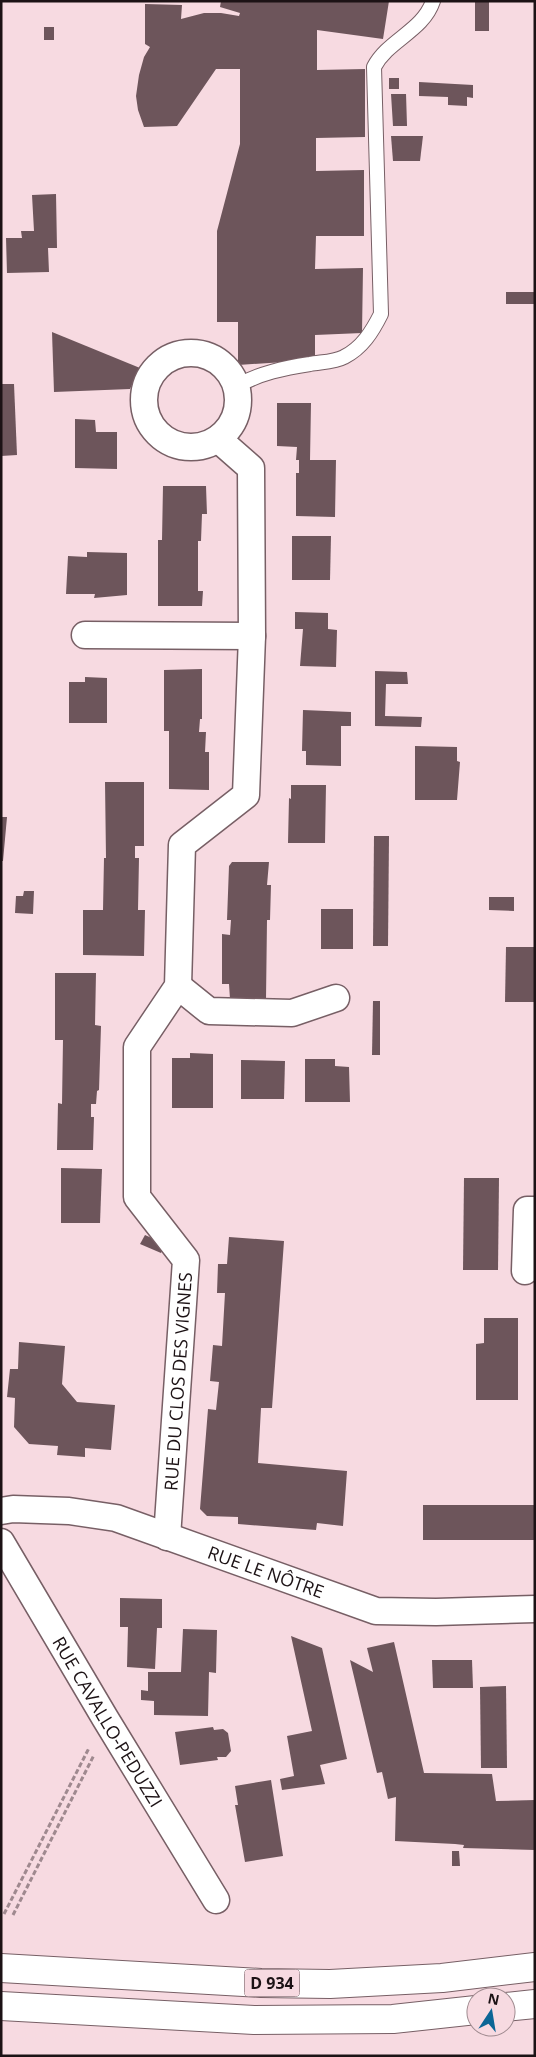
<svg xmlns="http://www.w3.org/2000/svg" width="536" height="2057" font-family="'Open Sans',sans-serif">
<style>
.building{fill:#6d555b}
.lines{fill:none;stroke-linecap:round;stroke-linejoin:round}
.lane-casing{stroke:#775f65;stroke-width:16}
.street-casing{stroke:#775f65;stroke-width:29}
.highway-casing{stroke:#775f65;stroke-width:30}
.path{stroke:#9f898f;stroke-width:3;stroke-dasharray:5 2.5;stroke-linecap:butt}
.lane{stroke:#fff;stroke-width:14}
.street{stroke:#fff;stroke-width:26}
.highway{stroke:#fff;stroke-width:28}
.labels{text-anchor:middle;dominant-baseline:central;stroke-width:5;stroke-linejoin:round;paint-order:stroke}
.shield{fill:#f7dae1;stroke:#5e4e52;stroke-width:1}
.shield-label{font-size:16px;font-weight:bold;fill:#1c1215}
.street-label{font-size:18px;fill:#1c1215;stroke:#f7dae1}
</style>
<rect width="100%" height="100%" fill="#f7dae1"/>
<!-- building -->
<g class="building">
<path d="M221,1H389L383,39L317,30V70L365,69V137L316,138V171L364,170V236H316L315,269L363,268L362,333L315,335V360L238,365V322H217V231L240,144V69H216L177,126L144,127L138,110L136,96L139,75L144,57L150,47L145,44V4L182,5L181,19L204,13H221L239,16L240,13L220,7Z"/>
<rect x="475" y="1" width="14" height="30"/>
<rect x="44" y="27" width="10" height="13"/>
<rect x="389" y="78" width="10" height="11"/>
<path d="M419,82L473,85V98L467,97V106L448,105V97L419,96Z"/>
<path d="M391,94H406L407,126H393Z"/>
<path d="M391,136H423L420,161H393Z"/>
<path d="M56,194L57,248H48L49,272L7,273L6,238H22L21,231H34L32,195Z"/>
<rect x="506" y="292" width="29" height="12"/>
<path d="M52,332L140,368L130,389L54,392Z"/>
<path d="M1,384H14L17,455L1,456Z"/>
<path d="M277,403H311L310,460H336L335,517L296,516V473H299V460H296L297,447L277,446Z"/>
<path d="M75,419L95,420L96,432H117V469L75,468Z"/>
<path d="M163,486H206L207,514H202L201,541H198V591H203L202,606H158V540H162Z"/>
<path d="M292,536H331L330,580H292Z"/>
<path d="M87,552L127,553V595L94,598L95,594H66L68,556L87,557Z"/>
<path d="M295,612L328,613V629L337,630L336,667L300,666L303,629H295Z"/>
<path d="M202,669V719H200L199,732H206L205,752H209V790L169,789V731H164V670Z"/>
<path d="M375,671L407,672L408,684H386L385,716L422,717L421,727L375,726Z"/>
<path d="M85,677L107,678V723H69V682H85Z"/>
<path d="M303,710L351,712V726H341V766L306,765V751H302Z"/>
<path d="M415,746L457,747V761L460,762L457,800H415Z"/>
<path d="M105,782H144V846H135V858H139L138,910H145L144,956L83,955V910H103L104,858H106Z"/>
<path d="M291,785H326L325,843H288L289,798L291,799Z"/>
<path d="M1,817H7L3,861H1Z"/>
<path d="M374,836H389L388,946H373Z"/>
<path d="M232,862H269L267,885H271L270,920H267L266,999H230L229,984H222V934L230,935L231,920H227L229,866Z"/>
<path d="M24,891H34L33,914L15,913L16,896H23Z"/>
<path d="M489,897H514V911L489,910Z"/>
<rect x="321" y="909" width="32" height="40"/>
<path d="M506,947H535V1002H505Z"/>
<path d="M55,973H96L95,1025L101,1026L99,1090L97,1091L96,1104H91V1117H94L93,1150H57L58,1103L62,1104L63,1040H55Z"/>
<path d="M373,1001H380V1055H372Z"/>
<path d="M190,1053L213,1054V1108H172V1058H190Z"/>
<path d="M305,1059H335V1066L349,1067L350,1102H305Z"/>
<path d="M241,1060L285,1061L284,1099H241Z"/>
<path d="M61,1168L102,1169L100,1223H61Z"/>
<path d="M464,1178H499L498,1270H463Z"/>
<path d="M145,1235L165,1244L161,1253L140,1244Z"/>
<path d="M229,1237L284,1241L272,1408H261L258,1463L347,1471L343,1526L317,1523L316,1530L238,1524V1517L207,1516L200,1509L208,1409L216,1410L219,1382L210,1381L213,1345L222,1346L225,1293H217L218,1264H227Z"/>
<path d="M484,1318H518V1400H476V1344L484,1343Z"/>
<path d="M19,1342L65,1346L62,1384L77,1402L115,1405L111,1450L85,1448V1457L57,1455L58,1446L29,1444L14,1427L15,1398L7,1397L10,1369H18Z"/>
<rect x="423" y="1505" width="112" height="35"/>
<path d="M120,1598L162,1599V1628H157L155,1669L127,1667L128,1627H120Z"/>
<path d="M183,1629L217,1630L216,1673L209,1672L208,1716L154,1715V1701L141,1700V1690L148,1691V1672H181Z"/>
<path d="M291,1636L322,1648L347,1759L320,1765L325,1784L282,1790L280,1779L294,1776L287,1736L312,1731Z"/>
<path d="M394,1642L424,1773L492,1774L496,1801L535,1800V1850L463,1848L464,1845L455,1844L395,1841L396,1797L388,1799L382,1772L377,1773L350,1660L373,1672L367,1648Z"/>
<path d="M432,1660H472L473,1688H433Z"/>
<path d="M506,1686L507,1768H481L480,1687Z"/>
<path d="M213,1727L214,1730L223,1729L228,1733L231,1751L226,1757H217L218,1760L180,1765L175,1732Z"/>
<path d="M271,1780L283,1856L245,1862L235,1805H238L235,1786Z"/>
<path d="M452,1851H459L460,1866H452Z"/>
</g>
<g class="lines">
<defs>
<path id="lane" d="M237,386C260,373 284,368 310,364C321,362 335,362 344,357C362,348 372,332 381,314L374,67C388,40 423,31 433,1"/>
<g id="street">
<circle cx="191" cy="400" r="47"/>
<path d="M85,635L252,636"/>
<path d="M178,986L209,1011L292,1013L336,998"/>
<path d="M525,1271L527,1210H535"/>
<path id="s1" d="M1,1511L13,1509L69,1511L116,1518L376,1611L436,1612L535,1609"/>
<path id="s2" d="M167,1537L186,1260L137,1197V1047L178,986L182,845L246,795L252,636L251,468L218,439"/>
<path id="s3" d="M1,1542L105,1718L216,1900"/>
</g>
<g id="highway">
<path d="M1,1968L261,1983L330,1984L442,1978L535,1967"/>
<path d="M1,2006L254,2020L393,2019L476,2010"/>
<path d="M506,2007L535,2004"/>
</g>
</defs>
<!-- lane casing -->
<use href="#lane" class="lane-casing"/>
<!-- street casing -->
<use href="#street" class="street-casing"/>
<!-- highway casing -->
<use href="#highway" class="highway-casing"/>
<!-- path -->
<g class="path">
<path d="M4,1914L89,1748"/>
<path d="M13,1915L94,1755"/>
</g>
<!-- lane -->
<use href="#lane" class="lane"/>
<!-- street -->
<use href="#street" class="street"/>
<!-- highway -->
<use href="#highway" class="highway"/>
</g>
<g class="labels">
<!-- shield labels -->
<rect class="shield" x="244.5" y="1969.5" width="55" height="27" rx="4"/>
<g class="shield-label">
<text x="272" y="1983">D 934</text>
</g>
<!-- street labels -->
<g class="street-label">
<text stroke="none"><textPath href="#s2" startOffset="156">RUE DU CLOS DES VIGNES</textPath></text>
<text stroke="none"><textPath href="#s1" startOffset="275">RUE LE NÔTRE</textPath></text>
<text stroke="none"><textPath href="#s3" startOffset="209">RUE CAVALLO-PEDUZZI</textPath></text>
</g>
</g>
<!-- border -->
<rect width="536" height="2057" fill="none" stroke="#1c1215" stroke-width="5"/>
<!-- north arrow -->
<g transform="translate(491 2012) rotate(12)"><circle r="24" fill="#f7dae1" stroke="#9f8a8f"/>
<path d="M0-4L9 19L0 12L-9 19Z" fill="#0c6696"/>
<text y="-8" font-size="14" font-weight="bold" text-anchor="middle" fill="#1c1215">N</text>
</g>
</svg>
